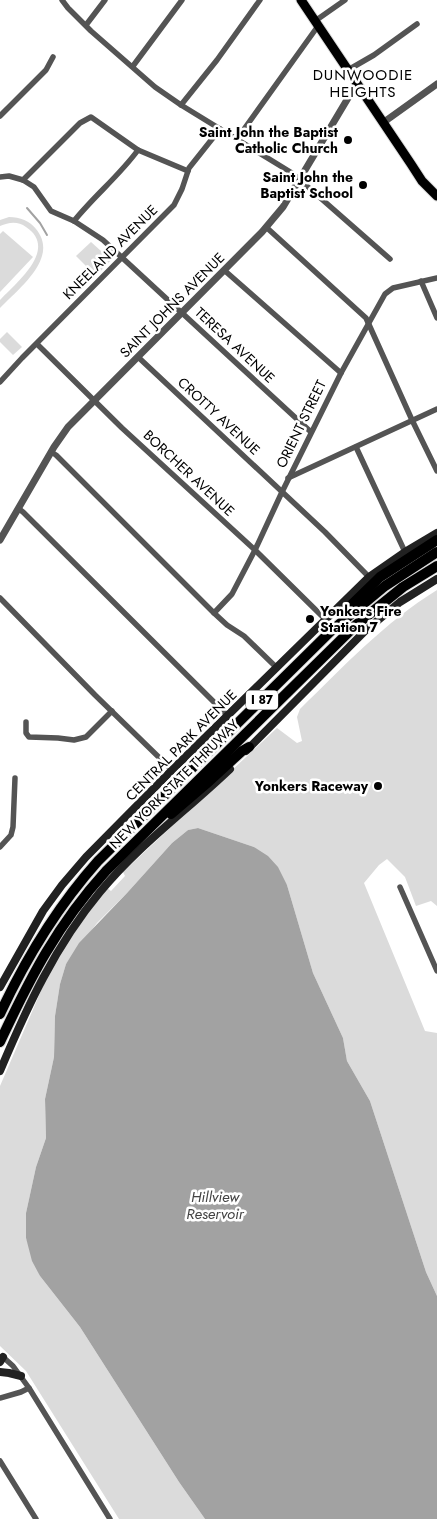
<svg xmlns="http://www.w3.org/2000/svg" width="437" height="1519" font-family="Jost,sans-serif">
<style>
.green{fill:#dbdbdb}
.water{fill:#a2a2a2}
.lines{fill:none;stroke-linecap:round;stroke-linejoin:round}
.stream{stroke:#a2a2a2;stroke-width:2}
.primary-casing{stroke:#dbdbdb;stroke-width:11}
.motorway-casing{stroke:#dbdbdb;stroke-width:12}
.minor{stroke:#545454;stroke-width:5.5}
.tertiary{stroke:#545454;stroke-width:7}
.secondary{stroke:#212121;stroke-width:8}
.primary{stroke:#000;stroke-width:9}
.motorway{stroke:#000;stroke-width:10}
.poi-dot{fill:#000;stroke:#fff;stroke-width:2}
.labels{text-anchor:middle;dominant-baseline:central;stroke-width:5;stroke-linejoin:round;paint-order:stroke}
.shield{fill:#fff;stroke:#4c4c4c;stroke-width:1}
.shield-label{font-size:12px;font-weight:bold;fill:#000}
.poi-label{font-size:14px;font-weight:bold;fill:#000;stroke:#fff;text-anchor:end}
.street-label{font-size:14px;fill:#000;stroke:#fff}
.neighbourhood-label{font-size:15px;letter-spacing:1px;fill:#000;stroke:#fff}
.water-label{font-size:15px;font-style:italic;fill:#434343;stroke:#fff}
</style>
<rect width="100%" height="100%" fill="#fff"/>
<!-- green -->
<g class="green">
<path d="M9,217C20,217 30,221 36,229C60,258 18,289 0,308V300C16,283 59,249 26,227C18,221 9,222 0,226V220Z"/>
<path d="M3,231L33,257L0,292V234Z"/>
<path d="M91,242L111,260L96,276L76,256Z"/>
<path d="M7,332L22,347L13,355L0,342V339Z"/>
<path d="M437,590V906L431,901L416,906L405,877L387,859L379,865L364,883L425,1031L437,1033V1296L426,1272L370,1101L347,1061L343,1038L313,973L287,885L254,847L198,828L188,830L172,843L127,893L97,923L66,964L60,984L55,1016L54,1057L45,1099L46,1138L36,1167L26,1213V1238L40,1276L80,1327L179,1482L205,1519H119L26,1371L0,1346V1086L44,984L60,951L107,888L111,891L125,876L123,872L277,728L297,743L302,741L297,717L300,709C343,667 385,622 437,590Z"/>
</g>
<!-- water -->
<path class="water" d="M198,828L254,847L268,856L278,867L287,885L313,973L343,1038L347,1061L370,1101L426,1272L437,1296V1519H205L179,1482L80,1327L40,1276L32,1261L26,1238V1213L36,1167L46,1138L45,1099L54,1057L55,1016L60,984L66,964L79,943L127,893L172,843L188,830Z"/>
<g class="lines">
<!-- stream -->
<path class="stream" d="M27,208L40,223L47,235"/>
<defs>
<path id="primary" d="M301,0L411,164L422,181L437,196"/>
<g id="motorway">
<path d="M343,613L380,577L437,540"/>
<path d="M171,814L206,784L242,751L249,747"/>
<path d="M0,1014C26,958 57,907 98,861L331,631L385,586L437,552"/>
<path d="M0,1042C30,978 57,925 106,871L356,625L403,587L437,566"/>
</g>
</defs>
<!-- primary casing -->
<use href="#primary" class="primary-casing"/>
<!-- motorway casing -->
<use href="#motorway" class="motorway-casing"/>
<!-- minor -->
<g class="minor">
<path d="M62,0L68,8L91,31L155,87L181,105L292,173L390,259"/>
<path d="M315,21L345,0"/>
<path d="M86,25L105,0"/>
<path d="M133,66L182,0"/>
<path d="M348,70L374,55L417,24"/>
<path d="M181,105L217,60L260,0"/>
<path d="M0,116L46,70L53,57"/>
<path d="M237,139L318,26"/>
<path d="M0,177L9,176L23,180L34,187L51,211L74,221L103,240L311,432"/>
<path d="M23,180L80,123L91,117L138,150L188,171"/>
<path d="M74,221C94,196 119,176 138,150"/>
<path d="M266,227L366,318L412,420L437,471"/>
<path d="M224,270L341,373"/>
<path d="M421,281L437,318"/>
<path d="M37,344L122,428L255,550L326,620"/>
<path d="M138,357L325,532L369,577"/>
<path d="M0,382L22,358L174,205L182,189L189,168L220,129"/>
<path d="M356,447L405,552"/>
<path d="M51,452L56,455L214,613L227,625L244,636L276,667"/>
<path d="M288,478L437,409"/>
<path d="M19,509L23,512L228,716"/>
<path d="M0,598L95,695L172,770"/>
<path d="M214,613L232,594L255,550L282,492L341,373L385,294L393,288L437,278"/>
<path d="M26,722V733L29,737L58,738L74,740L86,737L112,711"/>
<path d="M0,847L11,835L13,827L15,778"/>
<path d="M400,887L437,971"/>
<path d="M3,1357L13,1366L29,1388L110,1519"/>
<path d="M0,1398L21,1392L29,1388"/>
<path d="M0,1461L36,1519"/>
</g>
<!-- tertiary -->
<g class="tertiary">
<path d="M384,122L437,84"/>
<path d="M0,540L54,447L68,427L262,232L283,207L357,83"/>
</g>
<!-- secondary -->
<g class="secondary">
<path d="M246,751L365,631L400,602L437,579"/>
<path d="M0,987L43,911L62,885L86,857L172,770L369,577L405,552L437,533"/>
<path d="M0,1071C27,1007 55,946 100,892C138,846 187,810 230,769"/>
<path d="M0,1362L3,1357"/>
<path d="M0,1372L9,1373L21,1376"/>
</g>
<!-- primary -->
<use href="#primary" class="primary"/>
<!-- motorway -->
<use href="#motorway" class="motorway"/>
</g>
<!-- markers -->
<g class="poi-dot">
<circle cx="348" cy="140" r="5"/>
<circle cx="363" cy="185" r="5"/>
<circle cx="310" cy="619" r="5"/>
<circle cx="378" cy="786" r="5"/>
</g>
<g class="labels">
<!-- shield labels -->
<rect class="shield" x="246" y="690.5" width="32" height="19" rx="4"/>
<g class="shield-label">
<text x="262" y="700">I 87</text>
</g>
<!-- poi labels -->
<g class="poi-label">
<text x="338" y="132">Saint John the Baptist<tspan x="338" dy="16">Catholic Church</tspan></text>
<text x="353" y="177">Saint John the<tspan x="353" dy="16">Baptist School</tspan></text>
<text x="320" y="611" text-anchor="start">Yonkers Fire<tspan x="320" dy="16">Station 7</tspan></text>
<text x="368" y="786">Yonkers Raceway</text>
</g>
<!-- street labels -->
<g class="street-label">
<text transform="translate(110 252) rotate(-45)">KNEELAND AVENUE</text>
<text transform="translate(172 305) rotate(-45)">SAINT JOHNS AVENUE</text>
<text transform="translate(235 345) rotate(43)">TERESA AVENUE</text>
<text transform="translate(219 416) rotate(43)">CROTTY AVENUE</text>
<text transform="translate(301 424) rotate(-64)">ORIENT STREET</text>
<text transform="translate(189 473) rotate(43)">BORCHER AVENUE</text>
<text transform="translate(181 745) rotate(-45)">CENTRAL PARK AVENUE</text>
<text transform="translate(174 784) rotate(-45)">NEW YORK STATE THRUWAY</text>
</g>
<!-- neighbourhood labels -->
<g class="neighbourhood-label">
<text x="363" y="75">DUNWOODIE<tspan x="363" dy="17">HEIGHTS</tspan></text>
</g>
<!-- water labels -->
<g class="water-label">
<text x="215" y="1197">Hillview<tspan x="215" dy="17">Reservoir</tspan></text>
</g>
</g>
</svg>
